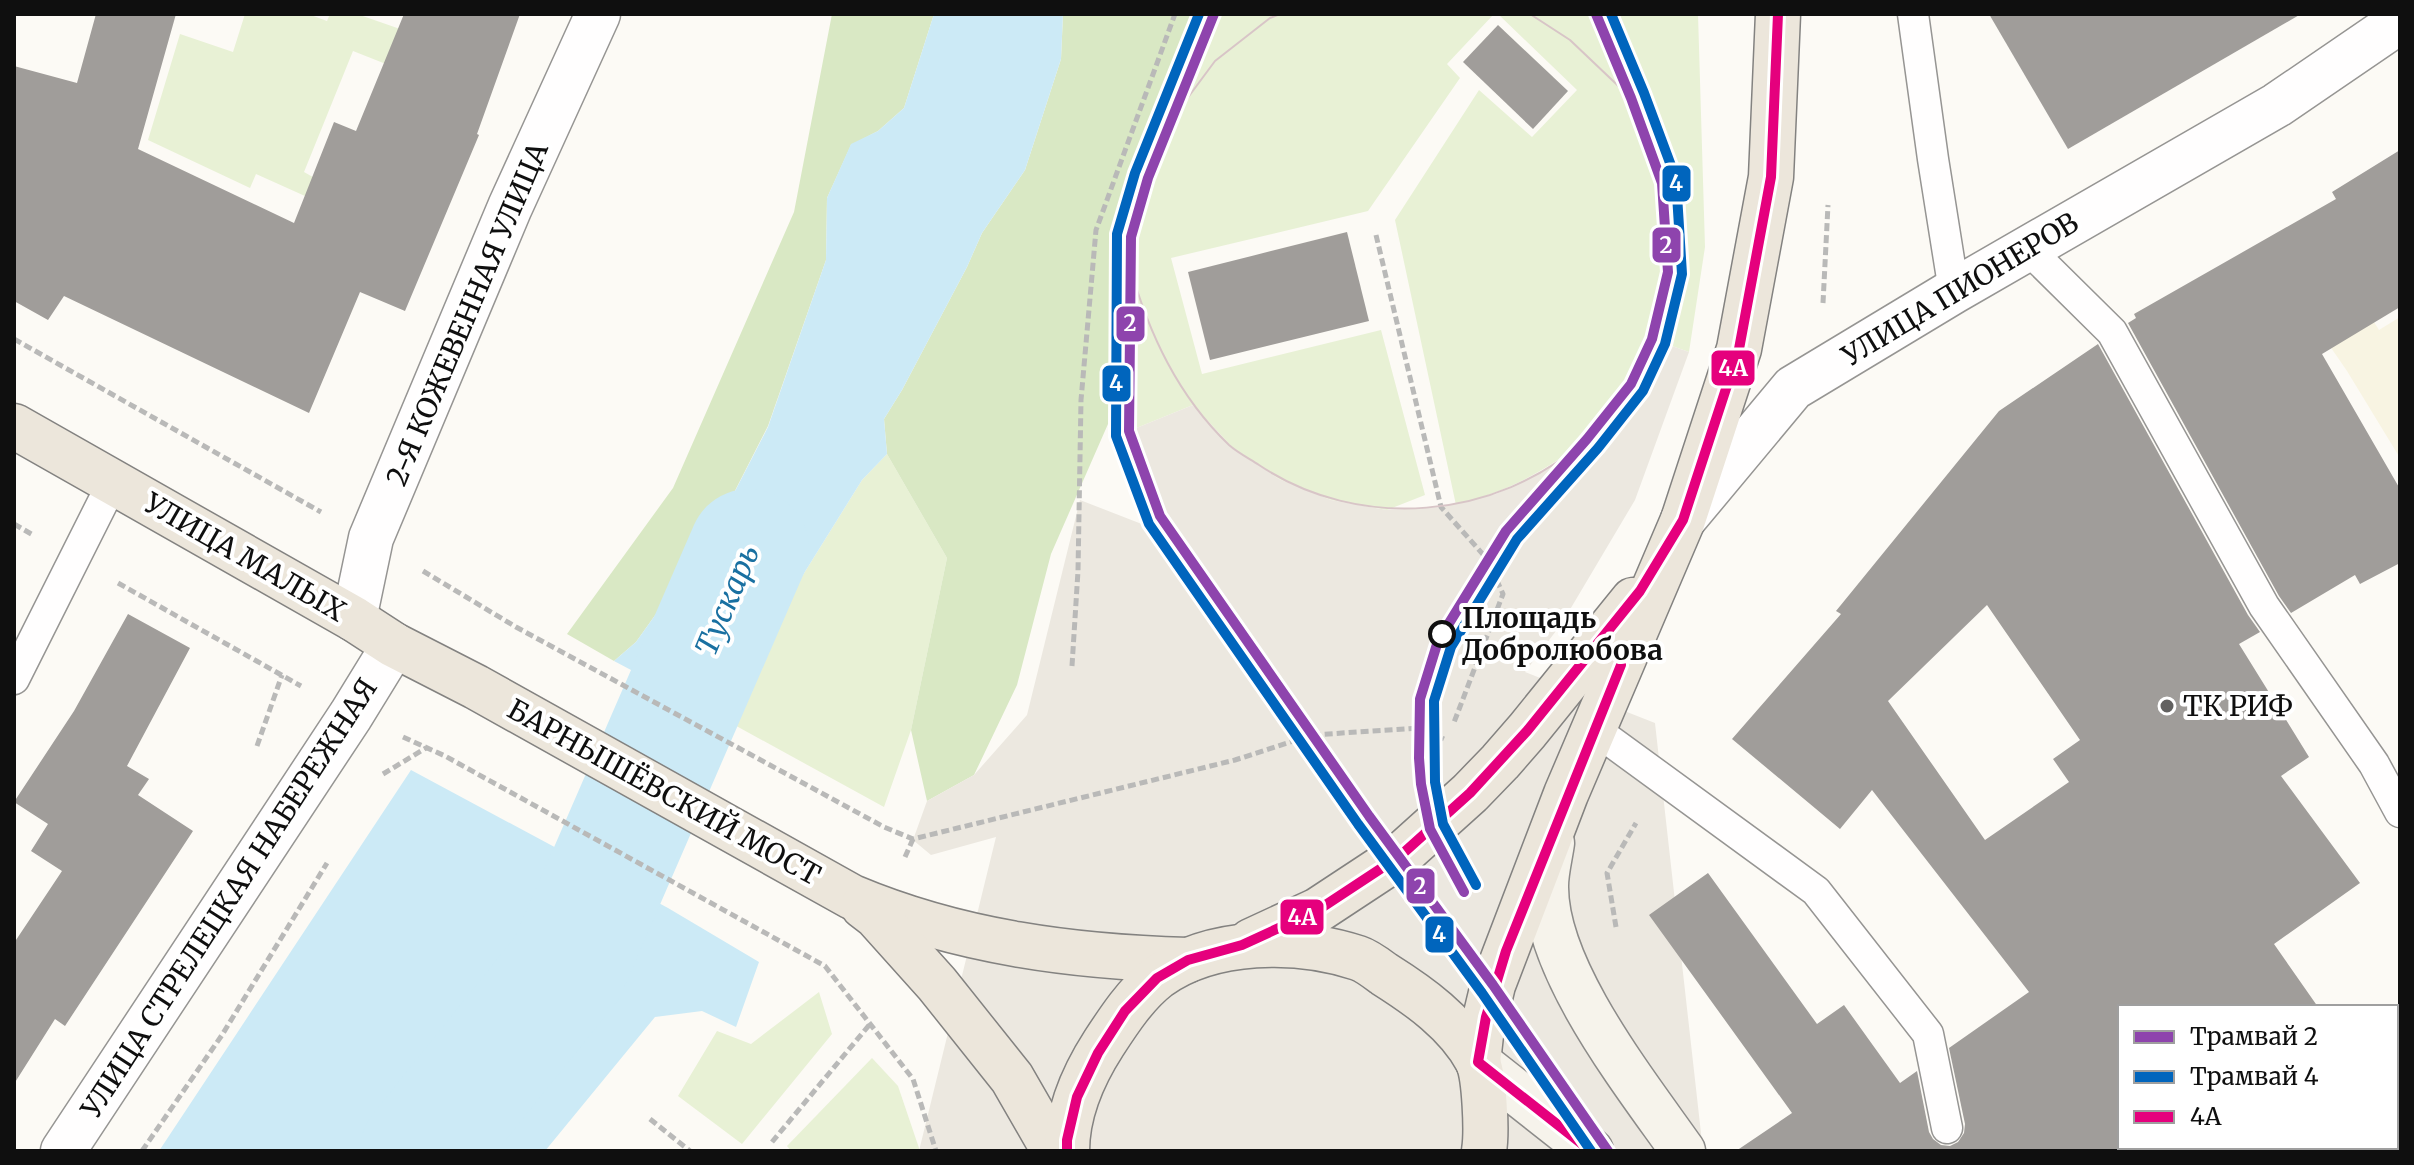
<svg xmlns="http://www.w3.org/2000/svg" width="2414" height="1165" font-family="Merriweather,serif">
<style>
.farmland{fill:#f8f4e2}
.green{fill:#e8f1d5}
.forest{fill:#d9e8c4}
.plaza{fill:#ece8e0}
.water{fill:#cceaf6}
.lines{fill:none;stroke-linecap:round;stroke-linejoin:round}
.river{stroke:#cceaf6;stroke-width:120}
.building{fill:#a09d9a;fill-rule:evenodd}
.service-casing{stroke:#969593;stroke-width:33}
.minor-casing{stroke:#969593;stroke-width:47}
.tertiary-casing{stroke:#969593;stroke-width:47}
.secondary-casing{stroke:#8c8b89;stroke-width:47}
.primary-casing{stroke:#838280;stroke-width:47}
.path{stroke:#b9b9b8;stroke-width:5;stroke-dasharray:8 4;stroke-linecap:butt}
.service{stroke:#fffefe;stroke-width:30}
.minor{stroke:#fffefe;stroke-width:44}
.tertiary{stroke:#fffefe;stroke-width:44}
.secondary{stroke:#f6f3eb;stroke-width:44}
.primary{stroke:#ece6db;stroke-width:44}
.tram{stroke:#d8c5c7;stroke-width:2}
.bus-1-casing{stroke:#fff;stroke-width:16}
.bus-1{stroke:#e5007d;stroke-width:10}
.tram-1-casing{stroke:#fff;stroke-width:16}
.tram-2-casing{stroke:#fff;stroke-width:16}
.tram-1{stroke:#8e44ad;stroke-width:10}
.tram-2{stroke:#0065bd;stroke-width:10}
.stop-dot{fill:#fff;stroke:#0f0f0f;stroke-width:4}
.poi-dot{fill:#626160;stroke:#fff;stroke-width:3}
.labels{text-anchor:middle;dominant-baseline:central;stroke-width:8;stroke-linejoin:round;paint-order:stroke}
.street-label{font-size:28px;fill:#0f0f0f;stroke:#fff}
.stop-label{font-size:28px;font-weight:bold;fill:#0f0f0f;stroke:#fff;text-anchor:start}
.poi-label{font-size:28px;fill:#0f0f0f;stroke:#fff;text-anchor:start}
.water-label{font-size:30px;font-style:italic;fill:#1970a1;stroke:#fff}
.line-badge{stroke:#fff;stroke-width:3}
.badge-label{font-size:22px;text-anchor:middle;font-weight:bold;fill:#fff}
</style>
<rect width="100%" height="100%" fill="#fcfaf5"/>
<!-- farmland -->
<path class="farmland" d="M2324,242L2379,330L2400,317V458L2347,371L2278,271Z"/>
<!-- green -->
<g class="green">
<path d="M245,14H308L327,21L330,14H357L492,61L477,100L353,51L304,172L334,189L325,205L256,174L250,188L148,140L180,34L233,52Z"/>
<path d="M1196,14H1494L1447,64L1460,78L1368,211L1171,258L1202,374L1381,330L1425,495L1387,510L1331,500L1279,479L1232,447L1193,405L1129,431L1108,424L1117,233L1157,115Z"/>
<path d="M1498,14H1698L1705,247L1689,352L1652,339C1645,354 1639,371 1630,384C1587,451 1531,484 1456,505L1395,220L1479,90L1532,137L1577,90Z"/>
<path d="M887,454L947,558L911,730L884,807L720,717L729,687L720,657L750,635L788,599L862,480Z"/>
<path d="M819,992L832,1034L742,1144L678,1096L717,1031L751,1044Z"/>
<path d="M872,1058L898,1086L920,1151H791L787,1146Z"/>
</g>
<!-- forest -->
<g class="forest">
<path d="M832,14H934L904,108L878,131L851,145L827,198L826,260L768,426L713,534L636,642L614,661L567,634L673,488L794,212Z"/>
<path d="M1063,14H1198L1157,115L1117,233L1108,424L1051,554L1017,685L974,775L927,801L911,730L947,558L887,454L884,419L902,390L967,267L982,233L1025,170L1061,59Z"/>
</g>
<!-- plaza -->
<path class="plaza" d="M1652,339L1689,352L1635,500L1562,623L1525,672L1655,723L1703,1151H919L996,837L931,855L913,840L927,801L974,775L1027,715L1080,500L1152,528L1160,516L1129,431L1193,405L1232,447L1279,479L1331,500L1387,510L1441,507L1496,494L1544,471L1587,439L1631,384Z"/>
<!-- water -->
<g class="water">
<path d="M934,14H1063L1061,59L1025,170L982,233L967,267L902,390L884,419L887,454L862,480L788,599L750,635L720,657L729,687L720,717L614,661L636,642L713,534L768,427L826,260L827,198L851,144L878,131L904,108Z"/>
<path d="M411,770L668,908L759,962L736,1027L702,1011L655,1017L545,1151H159Z"/>
</g>
<g class="lines">
<!-- river -->
<path class="river" d="M420,1151L567,968L749,549"/>
</g>
<!-- building -->
<g class="building">
<path d="M96,14H176L138,149L294,223L334,122L356,131L404,14H520L477,134L479,135L405,311L360,292L309,413L64,296L48,320L14,301V66L77,83Z"/>
<path d="M1989,14H2301L2068,149Z"/>
<path d="M1498,25L1568,91L1533,129L1463,62Z"/>
<path d="M2400,150V307L2322,354L2400,489V563L2360,584L2355,575L2291,613L2279,596L2128,323L2136,318L2134,314L2336,199L2332,192Z"/>
<path d="M1347,232L1369,321L1210,360L1188,272Z"/>
<path d="M2098,344L2248,615L2260,632L2239,644L2309,757L2281,776L2360,883L2274,944L2318,1007H2120V1151H1736L1792,1113L1649,915L1708,873L1817,1024L1844,1005L1900,1083L1917,1071L1929,1132L1933,1139L1941,1145L1950,1146L1958,1142L1964,1133L1965,1124L1949,1048L2029,992L1872,790L1840,829L1732,739L1841,614L1836,611L1999,411ZM1987,605L2080,740L2053,759L2069,782L1985,840L1888,701Z"/>
<path d="M128,614L190,648L127,766L149,779L138,795L193,831L65,1026L55,1019L14,1084V943L62,871L31,851L48,824L14,802L74,711Z"/>
</g>
<g class="lines">
<defs>
<g id="service">
<path d="M1913,14L1933,159L1954,291"/>
<path d="M2027,248L2112,332L2264,606L2374,764L2400,812"/>
<path d="M14,679L113,482"/>
<path d="M1594,729L1816,891L1928,1034L1947,1128"/>
<path d="M2362,1147L2364,1151"/>
</g>
<g id="minor">
<path d="M1683,520L1793,388L1954,291L2277,105L2400,21"/>
<path d="M354,619L371,538L510,207L598,14"/>
</g>
<path id="tertiary" d="M63,1151L351,715L394,645"/>
<g id="secondary">
<path d="M1552,843C1550,857 1546,872 1546,886C1545,970 1636,1084 1683,1151"/>
<path d="M1478,1062L1591,1151"/>
</g>
<g id="primary">
<path d="M14,426L354,619L394,645L476,687L852,897C959,942 1073,957 1188,960"/>
<path d="M863,906L876,916L937,984L1012,1078L1054,1151"/>
<path d="M1251,941L1318,910L1400,856L1470,793L1500,762L1527,731L1633,600"/>
<path d="M1478,1062L1481,1035L1493,985L1566,794L1683,520L1739,349L1771,177L1778,14"/>
<path d="M1067,1151C1067,1113 1084,1074 1104,1043C1119,1020 1136,994 1158,977C1212,938 1297,938 1358,958C1367,961 1376,968 1384,974C1419,996 1457,1023 1477,1060C1485,1076 1487,1133 1484,1151"/>
</g>
</defs>
<!-- service casing -->
<use href="#service" class="service-casing"/>
<!-- minor casing -->
<use href="#minor" class="minor-casing"/>
<!-- tertiary casing -->
<use href="#tertiary" class="tertiary-casing"/>
<!-- secondary casing -->
<use href="#secondary" class="secondary-casing"/>
<!-- primary casing -->
<use href="#primary" class="primary-casing"/>
<!-- path -->
<g class="path">
<path d="M1376,235L1441,507L1487,559L1503,594L1453,725"/>
<path d="M1823,303L1828,205"/>
<path d="M14,339L321,512"/>
<path d="M14,524L33,535"/>
<path d="M423,571L516,627L884,827L913,839L1235,760L1312,735L1419,728L1444,739"/>
<path d="M118,583L301,686"/>
<path d="M1072,666L1078,571L1081,400L1096,230L1175,14"/>
<path d="M403,737L445,756L825,966L913,1079L936,1151"/>
<path d="M257,746L282,675"/>
<path d="M383,774L426,748"/>
<path d="M905,857L913,839"/>
<path d="M1616,927L1607,873L1636,823"/>
<path d="M650,1119L690,1151"/>
<path d="M772,1142L870,1024"/>
<path d="M142,1151L222,1035L327,863"/>
</g>
<!-- service -->
<use href="#service" class="service"/>
<!-- minor -->
<use href="#minor" class="minor"/>
<!-- tertiary -->
<use href="#tertiary" class="tertiary"/>
<!-- secondary -->
<use href="#secondary" class="secondary"/>
<!-- primary -->
<use href="#primary" class="primary"/>
<!-- tram -->
<g class="tram">
<path d="M1530,14L1570,40L1631,98"/>
<path d="M1172,119L1215,61L1270,18L1280,14"/>
<path d="M1130,267C1149,334 1178,396 1229,445C1238,453 1250,459 1259,465C1359,532 1497,520 1585,440C1593,433 1599,424 1605,416C1613,405 1624,395 1631,383C1640,369 1646,353 1652,339"/>
</g>
<defs>
<g id="bus-1">
<path d="M1067,1151V1140L1077,1097L1098,1053L1125,1011L1157,978L1188,960L1242,945L1318,910L1400,856L1470,793L1527,731L1640,591L1683,520L1739,349L1771,177L1778,14"/>
<path d="M1591,1151L1478,1062L1486,1017L1506,951L1621,665"/>
</g>
</defs>
<!-- bus-1 casing -->
<use href="#bus-1" class="bus-1-casing"/>
<!-- bus-1 -->
<use href="#bus-1" class="bus-1"/>
<defs>
<g id="tram-1">
<path d="M1214,14L1148,178L1131,237L1129,431L1160,516L1369,816L1493,985L1608,1151"/>
<path d="M1464,892L1430,829L1421,784L1419,758L1420,699L1438,641L1506,531L1587,439L1631,384L1652,339L1668,272L1662,183L1631,98L1596,14"/>
</g>
<g id="tram-2">
<path d="M1199,14L1135,173L1117,234L1116,436L1149,524L1358,824L1482,993L1591,1151"/>
<path d="M1476,885L1443,824L1435,782L1434,701L1451,647L1517,539L1598,448L1643,391L1665,344L1682,274L1676,179L1644,93L1611,14"/>
</g>
</defs>
<!-- tram-1 casing -->
<use href="#tram-1" class="tram-1-casing"/>
<!-- tram-2 casing -->
<use href="#tram-2" class="tram-2-casing"/>
<!-- tram-1 -->
<use href="#tram-1" class="tram-1"/>
<!-- tram-2 -->
<use href="#tram-2" class="tram-2"/>
</g>
<!-- markers -->
<circle class="stop-dot" cx="1442" cy="634" r="12"/>
<circle class="poi-dot" cx="2167" cy="706" r="8"/>
<g class="labels">
<!-- street labels -->
<g class="street-label">
<text transform="translate(1960 289) rotate(-31)">УЛИЦА ПИОНЕРОВ</text>
<text transform="translate(467 314) rotate(-67)">2-Я КОЖЕВЕННАЯ УЛИЦА</text>
<text transform="translate(245 557) rotate(30)">УЛИЦА МАЛЫХ</text>
<text transform="translate(664 792) rotate(29)">БАРНЫШЁВСКИЙ МОСТ</text>
<text transform="translate(229 898) rotate(-57)">УЛИЦА СТРЕЛЕЦКАЯ НАБЕРЕЖНАЯ</text>
</g>
<!-- stop labels -->
<g class="stop-label">
<text x="1462" y="618">Площадь<tspan x="1462" dy="32">Добролюбова</tspan></text>
</g>
<!-- poi labels -->
<g class="poi-label">
<text x="2183" y="706">ТК РИФ</text>
</g>
<!-- water labels -->
<g class="water-label">
<text transform="translate(727 600) rotate(-67)">Тускарь</text>
</g>
</g>
<g class="line-badge">
<rect x="1661" y="164" width="31" height="39" rx="8" fill="#0065bd"/>
<rect x="1651" y="226" width="31" height="38" rx="8" fill="#8e44ad"/>
<rect x="1115" y="305" width="31" height="38" rx="8" fill="#8e44ad"/>
<rect x="1710" y="349" width="46" height="38" rx="8" fill="#e5007d"/>
<rect x="1101" y="364" width="31" height="39" rx="8" fill="#0065bd"/>
<rect x="1405" y="867" width="31" height="38" rx="8" fill="#8e44ad"/>
<rect x="1279" y="898" width="46" height="38" rx="8" fill="#e5007d"/>
<rect x="1424" y="915" width="31" height="39" rx="8" fill="#0065bd"/>
</g>
<g class="badge-label">
<text x="1676" y="191">4</text>
<text x="1666" y="253">2</text>
<text x="1130" y="331">2</text>
<text x="1733" y="376">4А</text>
<text x="1116" y="391">4</text>
<text x="1420" y="894">2</text>
<text x="1302" y="925">4А</text>
<text x="1439" y="942">4</text>
</g>
<!-- border -->
<rect width="2414" height="1165" fill="none" stroke="#0f0f0f" stroke-width="32"/>
<!-- legend -->
<rect x="2118" y="1005" width="280" height="144" fill="#ffffff" stroke="#9f9f9f" stroke-width="2"/>
<rect x="2134" y="1031" width="40" height="12" fill="#8e44ad" stroke="#9f9f9f" stroke-width="2"/>
<text x="2190" y="1045" font-size="24" fill="#0f0f0f">Трамвай 2</text>
<rect x="2134" y="1071" width="40" height="12" fill="#0065bd" stroke="#9f9f9f" stroke-width="2"/>
<text x="2190" y="1085" font-size="24" fill="#0f0f0f">Трамвай 4</text>
<rect x="2134" y="1111" width="40" height="12" fill="#e5007d" stroke="#9f9f9f" stroke-width="2"/>
<text x="2190" y="1125" font-size="24" fill="#0f0f0f">4А</text>
</svg>
